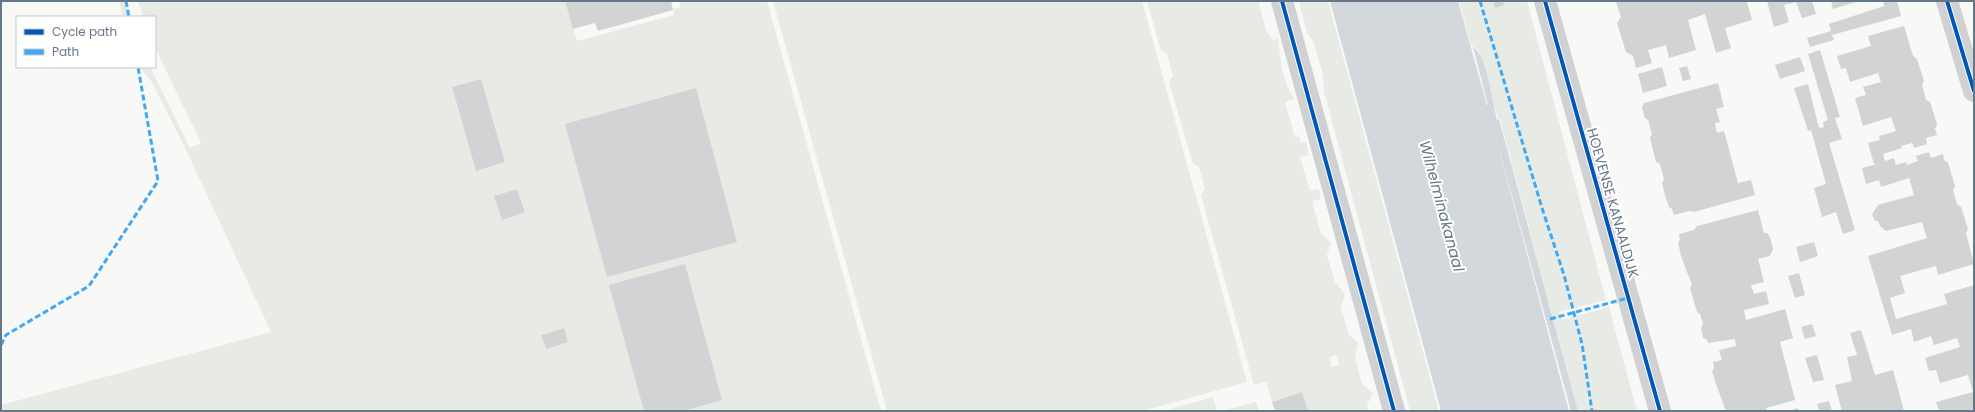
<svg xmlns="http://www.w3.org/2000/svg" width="1975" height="412" font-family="Poppins,sans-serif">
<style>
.green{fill:#e8ebe5;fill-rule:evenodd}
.water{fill:#d2d8db}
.building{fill:#d2d3d4}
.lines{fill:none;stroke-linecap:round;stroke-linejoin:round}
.path{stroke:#cececf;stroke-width:2.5;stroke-dasharray:2 2;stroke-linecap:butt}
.street{stroke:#d0d1d2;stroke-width:22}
.quiet{stroke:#3fa9f5;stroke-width:3;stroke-dasharray:6 3;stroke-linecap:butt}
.cycleway-casing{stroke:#fff;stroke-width:6}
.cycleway{stroke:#0057b8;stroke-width:4}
.labels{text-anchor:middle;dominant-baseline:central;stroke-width:4;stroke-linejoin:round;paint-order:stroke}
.street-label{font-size:14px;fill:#687788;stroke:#fff}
.water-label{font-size:15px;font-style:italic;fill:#637883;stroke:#fff}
</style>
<rect width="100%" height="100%" fill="#f8f8f7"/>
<!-- green -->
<g class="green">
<path d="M119,1H125L129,17H123Z"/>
<path d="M138,1H565L577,41L674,15L673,9L681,7L679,1H767L881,411H1V405L271,332L186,150L150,79L139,67H150L190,148L201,143L155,48V17H143ZM481,79L505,162L476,170L452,87ZM517,189L525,212L495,196ZM563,328L568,342L546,348L541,335Z"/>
<path d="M773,1H1142L1247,382L1143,411H887Z"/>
<path d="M1147,1H1260L1259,4L1266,31L1273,40L1278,38C1281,62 1281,78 1294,99L1285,102L1295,137L1299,136L1301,143L1306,142L1309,155L1300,157L1310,191L1319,189L1321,199L1312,201L1321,234L1331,243L1327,255L1335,282L1345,294L1341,307L1349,335L1358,343L1355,357L1362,384L1373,393L1367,405L1369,411H1308L1302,393L1272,402L1266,382L1254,385L1201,195L1205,189L1199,167L1193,164L1169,82L1173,76L1167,54L1161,51ZM1336,355L1339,365L1332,367L1329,358Z"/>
<path d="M1299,1H1328L1439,411H1410L1324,92L1323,75L1314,43L1307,33Z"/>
<path d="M1459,1H1493L1495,8L1503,1H1527L1606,300L1559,312L1562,320L1609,307L1637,411H1578L1500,119H1498L1491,92H1492L1478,50L1471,45Z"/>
<path d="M1213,397L1217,411H1163Z"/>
<path d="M1256,402L1259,411H1221Z"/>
</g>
<!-- water -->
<path class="water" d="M1330,1H1458L1487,105H1488L1473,47C1487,56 1493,103 1497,120L1499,119L1578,411H1571L1489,112L1569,411H1441Z"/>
<!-- building -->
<g class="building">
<path d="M565,1H671L673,10L598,31L595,23L573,29Z"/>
<path d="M1493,1H1503L1504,5L1495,8Z"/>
<path d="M1620,1H1750L1747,2L1752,20L1725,28L1731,48L1716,53L1705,14L1688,20L1696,50L1669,58L1666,45L1656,48L1648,50L1652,63L1636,68L1633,56L1626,52L1617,23L1621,17L1616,2Z"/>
<path d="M1767,1H1812L1816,14L1802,18L1796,2L1784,5L1789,22L1774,27Z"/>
<path d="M1831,1H1859L1833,9Z"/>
<path d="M1883,1H1897L1901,16L1832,35L1834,40L1810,47L1807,38L1831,31L1829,24L1884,6Z"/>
<path d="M1904,26L1913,56L1917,59L1924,81L1922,85L1926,100L1930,102L1934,114L1937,125L1935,129L1937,135L1926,138L1927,144L1914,148L1912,143L1901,146L1902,148L1883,154L1885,161L1894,158L1896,165L1906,162L1907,165L1918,161L1916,156L1929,152L1931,158L1943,154L1944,160L1948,163L1955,186L1953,190L1957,204L1961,207L1968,229L1966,233L1974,264L1938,275L1936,266L1900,276L1905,293L1890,298L1896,319L1947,304L1944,294L1974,285V409L1966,411H1939L1936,402L1973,392L1968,375L1940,383L1936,370L1929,371L1925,358L1960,347L1957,338L1934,345L1931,336L1914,342L1911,329L1892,335L1868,256L1927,238L1922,222L1886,231L1880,226L1878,221H1875L1872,214L1878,205L1914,195L1909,178L1881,187L1879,180L1866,184L1862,168L1877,164H1874L1868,143L1880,140L1879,136L1896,131L1891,117L1863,126L1855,98L1866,95L1863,87L1881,82L1878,73L1850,82L1846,68L1841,69L1837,56L1871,46L1868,36Z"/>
<path d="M1820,50L1840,117L1835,118L1842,139L1829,143L1855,230L1843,234L1836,212L1822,217L1814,188L1826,184L1811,130L1808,131L1794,88L1808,84L1819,128L1824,127L1823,122L1828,120L1808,54Z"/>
<path d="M1800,57L1805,71L1780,79L1775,65Z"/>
<path d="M1687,66L1691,79L1683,81L1679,68Z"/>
<path d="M1662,67L1667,86L1643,93L1638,74Z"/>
<path d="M481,79L505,162L476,171L452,87Z"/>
<path d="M1718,83L1724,107L1716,109L1720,122L1715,123L1717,133L1724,131L1738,183L1751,180L1755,195L1694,212L1689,211L1674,215L1672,209L1669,207L1665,195L1662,183L1664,179L1660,164L1656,162L1650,138L1652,134L1648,120L1645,118L1642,108L1644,103Z"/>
<path d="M696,88L737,242L607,277L565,124Z"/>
<path d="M517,189L525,212L502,220L494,196Z"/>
<path d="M1758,210L1764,233H1767L1770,237L1773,249L1770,256L1758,259L1764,282L1751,285L1754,294L1766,291L1769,304L1744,310L1746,320L1785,309L1793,338L1780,342L1795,400L1766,408L1767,411H1726L1716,384L1712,371L1714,368L1713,362L1722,360L1719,350L1736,346L1735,339L1708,343L1707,340L1703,338L1701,328L1703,324L1700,314L1697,312L1690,288L1692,285L1681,256L1678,243L1680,240L1679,234L1694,230L1697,226Z"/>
<path d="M1814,242L1818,256L1800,262L1796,247Z"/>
<path d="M685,264L722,400L683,411H644L609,285Z"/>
<path d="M1799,273L1805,295L1795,298L1788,276Z"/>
<path d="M1812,324L1816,336L1805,339L1801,327Z"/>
<path d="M564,328L568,342L546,349L541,335Z"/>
<path d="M1861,330L1875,375L1893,370L1904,411H1842L1835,385L1852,381L1847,357L1857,355L1850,333Z"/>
<path d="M1817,355L1824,380L1813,382L1805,358Z"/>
<path d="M1302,392L1308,411H1275L1272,402Z"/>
<path d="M1829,401L1832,411H1819L1817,404Z"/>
<path d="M1798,408V411H1788Z"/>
</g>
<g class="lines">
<!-- path -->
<path class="path" d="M1541,288L1555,337"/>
<!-- street -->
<g class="street">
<path d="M1282,1L1394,411"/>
<path d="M1545,1L1660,411"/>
<path d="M1947,1L1974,91"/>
</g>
<!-- quiet -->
<g class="quiet">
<path d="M126,1L129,17"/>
<path d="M1480,1L1542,208L1564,275L1582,344L1592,411"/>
<path d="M1550,319L1628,298"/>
<path d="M1,345L6,335L89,286L158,181L138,67"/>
</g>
<defs>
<g id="cycleway">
<path d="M1282,1L1394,411"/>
<path d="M1545,1L1660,411"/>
<path d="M1947,1L1974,91"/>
</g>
</defs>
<!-- cycleway casing -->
<use href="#cycleway" class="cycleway-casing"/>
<!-- cycleway -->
<use href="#cycleway" class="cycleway"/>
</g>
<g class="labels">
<!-- street labels -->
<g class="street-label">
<text transform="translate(1613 203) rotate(74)">HOEVENSE KANAALDIJK</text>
</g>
<!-- water labels -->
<g class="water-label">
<text transform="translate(1442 206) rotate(75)">Wilhelminakanaal</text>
</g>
</g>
<!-- border -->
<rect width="1975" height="412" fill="none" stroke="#687788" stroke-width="4"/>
<!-- legend -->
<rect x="16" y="16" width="140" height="52" fill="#ffffff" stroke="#c3c9cf"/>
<rect x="24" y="29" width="20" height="6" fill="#0057b8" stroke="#c3c9cf"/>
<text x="52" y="36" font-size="12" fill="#687788">Cycle path</text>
<rect x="24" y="49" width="20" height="6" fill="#3fa9f5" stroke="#c3c9cf"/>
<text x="52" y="56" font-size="12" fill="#687788">Path</text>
</svg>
